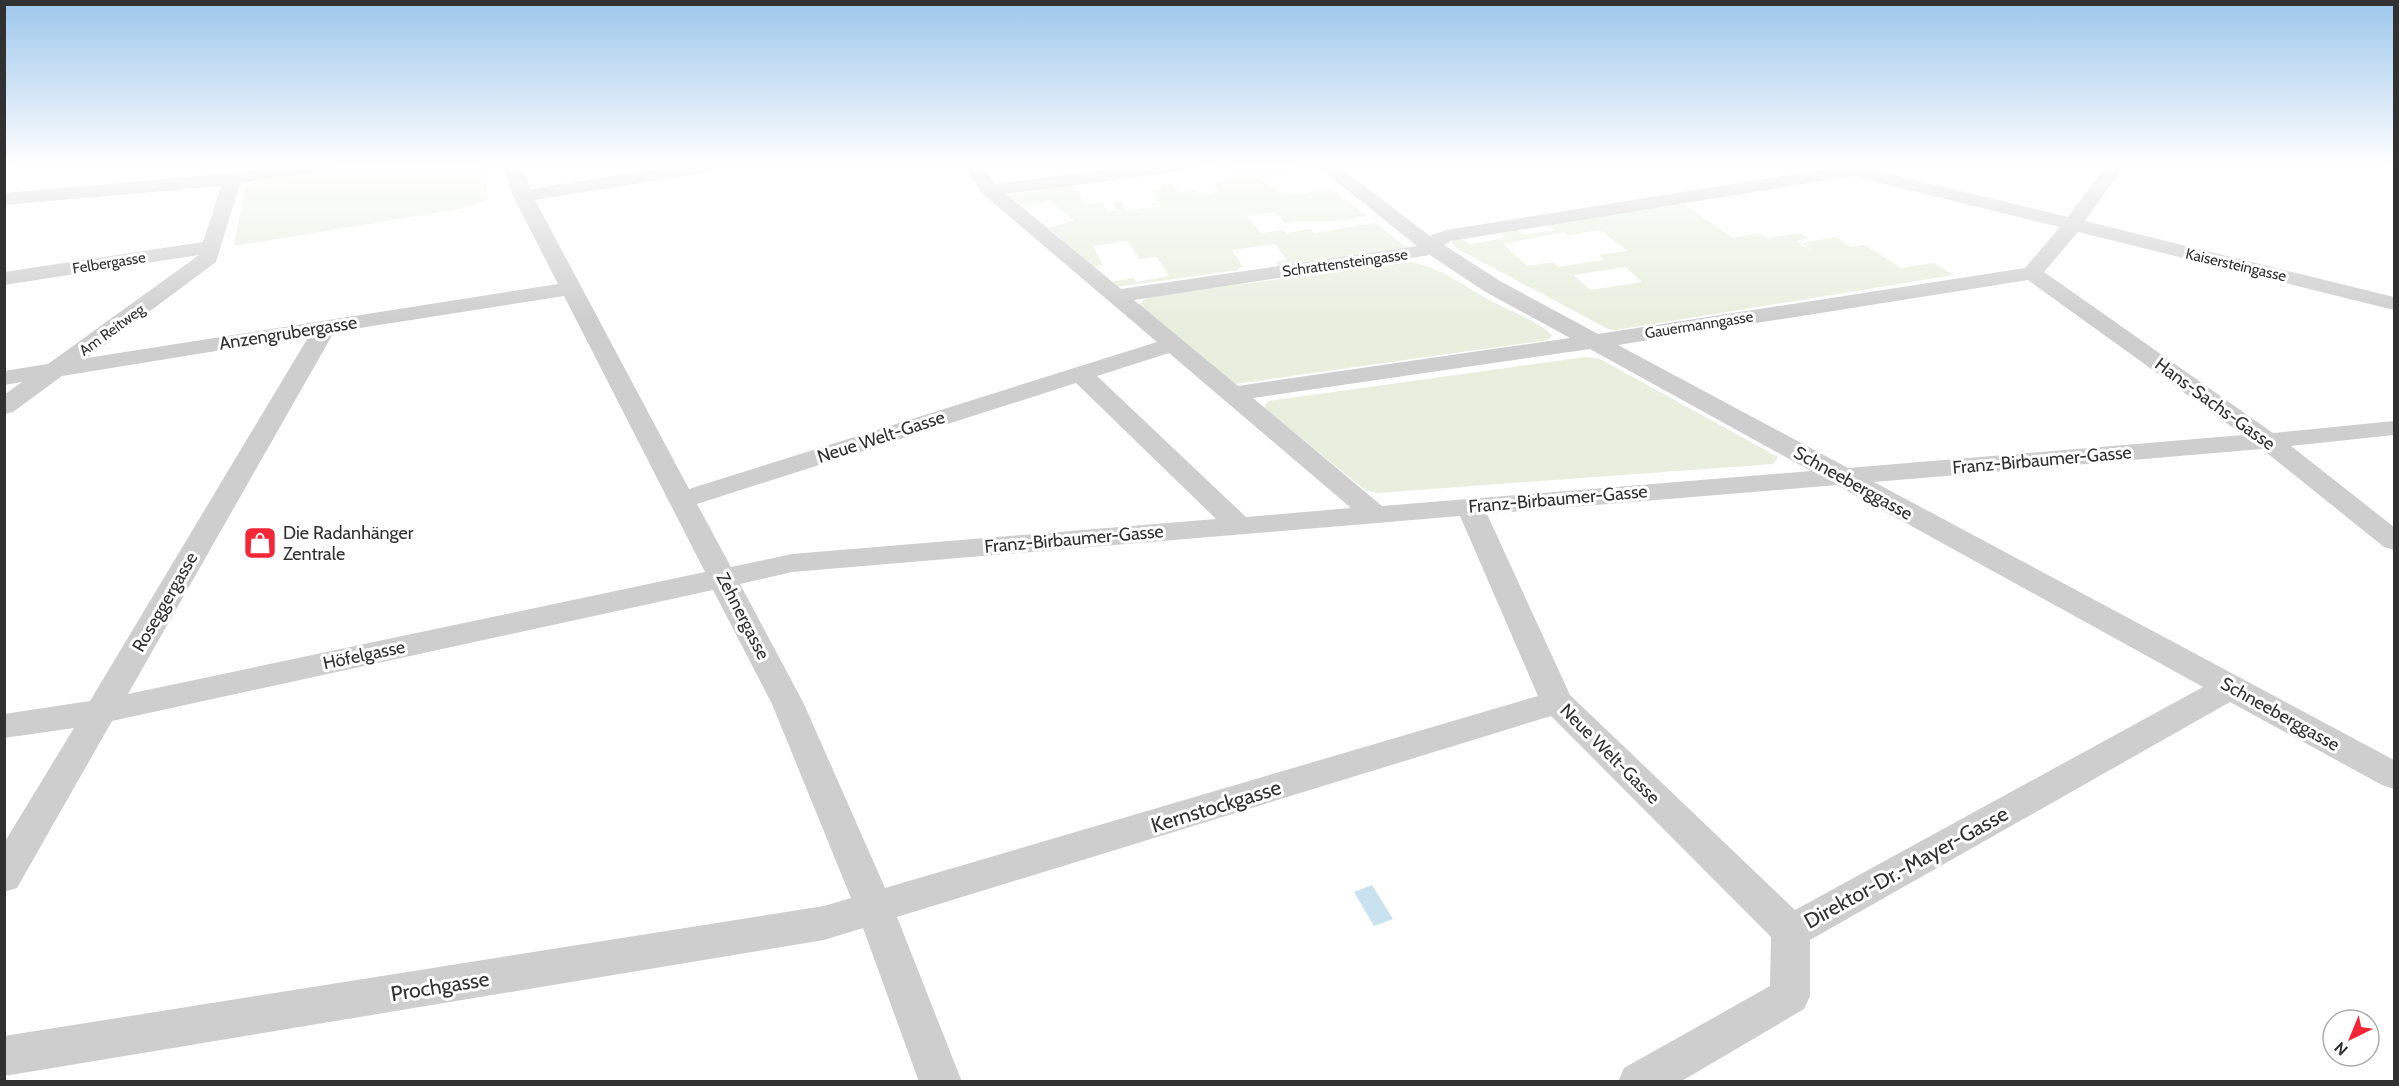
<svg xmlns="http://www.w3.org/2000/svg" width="2399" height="1086" font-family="Cabin,sans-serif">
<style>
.green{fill:#e8efdf;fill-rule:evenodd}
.water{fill:#cae1f0}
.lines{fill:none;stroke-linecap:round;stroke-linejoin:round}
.street{fill:#cecece;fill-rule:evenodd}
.labels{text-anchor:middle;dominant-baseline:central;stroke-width:6;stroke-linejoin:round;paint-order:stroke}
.far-street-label{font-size:15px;fill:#313131;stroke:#fff}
.street-label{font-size:18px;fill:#313131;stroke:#fff}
.poi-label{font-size:18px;fill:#313131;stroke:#fff;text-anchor:start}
.near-street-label{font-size:21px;fill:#313131;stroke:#fff}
</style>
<rect width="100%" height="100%" fill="#fff"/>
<!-- green -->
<g class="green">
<path d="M339,166H480L489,199L459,209L234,246L245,186L264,178Z"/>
<path d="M1215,166H1301L1303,168L1261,179C1285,201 1301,194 1330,188L1367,216C1356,218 1345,221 1333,221C1317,222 1301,220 1285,223L1275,212L1247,216L1261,233L1283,230L1287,233L1311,229L1314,233L1376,223L1407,248L1278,266L1276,262L1287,260L1275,244L1232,250L1243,267L1238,268L1239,270L1116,287L1111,282L1134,278L1136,282L1169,276L1157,257L1139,259L1128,241L1093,246L1103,265L1093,267L1049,228L1074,220L1049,201L1024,207L1009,197L1013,194L1075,185L1086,204L1102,202L1108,212L1117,211L1113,202L1121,201L1127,211L1161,206L1152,191L1162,190L1159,184L1172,183L1179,192L1196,190L1199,195L1218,192L1212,183L1240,179L1230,167L1180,174L1178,171Z"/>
<path d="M1684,204L1733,238L1759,233L1767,238L1801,233L1809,238L1796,241L1814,253L1802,243L1836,237L1851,247L1865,245L1901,268L1934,263L1954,275L1616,330L1608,329L1456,248L1452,243L1454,240L1460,238L1469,244L1505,238L1499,231L1517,229L1524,235L1554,230L1547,224ZM1601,230L1627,251L1599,255L1604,260L1559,267L1553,262L1527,266L1503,244L1564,232L1568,235ZM1625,267L1642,282L1590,290L1574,275Z"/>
<path d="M1411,262C1444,269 1462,285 1491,301C1512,312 1535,319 1552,335L1548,340L1235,384L1138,305L1145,299L1158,295Z"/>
<path d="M1585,357L1600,359L1778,457L1773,464L1377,493L1365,490L1264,408L1268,401Z"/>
</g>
<!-- water -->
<path class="water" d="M1372,885L1393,919L1374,926L1354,892Z"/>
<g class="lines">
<!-- street -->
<path class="street" d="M279,166H325L322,170L316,172L240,183L216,262L87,358L558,284L513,196L503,166H521L531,189L674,166H718L715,170L709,172L535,200L689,489L1157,342L983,194L964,166H982L995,184L1131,166H1184L1181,170L1175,172L1006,194L1121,289L1417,246L1317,166H1338L1430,236L1446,230L1827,169L1825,166H1857L2068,217L2106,166H2124L2085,221L2394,297V310L2078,232L2044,272L2273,433L2394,421V435L2291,446L2394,527V550L2384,547L2262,449L1874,482L2394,760V789L2382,785L2230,702L1810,940V996L1804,1009L1680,1082H1618L1624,1068L1770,986L1771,937L1551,716L897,917L962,1082H919L863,928L824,940L4,1076V1036L824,906L851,898L772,704L713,590L112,721L17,888L4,892V843L74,728L4,738V714L90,701L309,336L62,376L13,412L4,414V395L22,382L4,385V371L48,364L199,255L4,285V272L203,242L221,186L4,205V193L232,173ZM1852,176L2060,227L2025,268L1598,334L1500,281L1444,245L1451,241ZM1430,255L1484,291L1570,338L1238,386L1134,300ZM2028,280L2243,435L1848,468L1618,345ZM564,296L705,572L128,694L334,332ZM1590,349L1811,471L1382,506L1253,398ZM1169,353L1351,508L1246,517L1097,376ZM1076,383L1216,519L792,554L731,567L697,504ZM1837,485L2203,687L1795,910L1570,695L1487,514ZM1460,516L1538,696L885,888L804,704L740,584L792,572Z"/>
</g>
<!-- sky -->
<linearGradient id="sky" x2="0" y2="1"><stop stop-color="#9cc6eb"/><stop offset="0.52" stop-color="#fff"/><stop offset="1" stop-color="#fff" stop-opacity="0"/></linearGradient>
<rect width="2399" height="318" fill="url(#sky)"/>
<!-- icons -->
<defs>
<symbol id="shop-square" viewBox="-11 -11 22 22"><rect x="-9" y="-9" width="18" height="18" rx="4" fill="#f52737" stroke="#fff"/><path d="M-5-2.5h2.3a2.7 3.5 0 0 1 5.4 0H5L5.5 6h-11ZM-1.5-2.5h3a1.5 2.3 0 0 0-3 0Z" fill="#fff"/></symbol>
</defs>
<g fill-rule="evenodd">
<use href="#shop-square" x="241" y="524" width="38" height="38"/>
</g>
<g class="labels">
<!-- far-street labels -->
<g class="far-street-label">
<text transform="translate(109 263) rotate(-9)">Felbergasse</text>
<text transform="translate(1345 263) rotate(-8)">Schrattensteingasse</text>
<text transform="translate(2236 265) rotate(13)">Kaisersteingasse</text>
<text transform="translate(1699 325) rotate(-9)">Gauermanngasse</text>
<text transform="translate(112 330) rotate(-36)">Am Reitweg</text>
</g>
<!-- street labels -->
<g class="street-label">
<text transform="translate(288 333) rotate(-9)">Anzengrubergasse</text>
<text transform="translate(2215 404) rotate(36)">Hans-Sachs-Gasse</text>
<text transform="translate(881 437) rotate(-18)">Neue Welt-Gasse</text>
<text transform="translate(2042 460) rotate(-5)">Franz-Birbaumer-Gasse</text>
<text transform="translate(1853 483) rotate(29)">Schneeberggasse</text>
<text transform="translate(1558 499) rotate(-5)">Franz-Birbaumer-Gasse</text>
<text transform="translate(1074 539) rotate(-5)">Franz-Birbaumer-Gasse</text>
<text transform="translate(165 602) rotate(-60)">Roseggergasse</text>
<text transform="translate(743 616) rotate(63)">Zehnergasse</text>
<text transform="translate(364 655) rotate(-12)">Höfelgasse</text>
<text transform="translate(2280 714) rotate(29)">Schneeberggasse</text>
<text transform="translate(1610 754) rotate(45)">Neue Welt-Gasse</text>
</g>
<!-- poi labels -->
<g class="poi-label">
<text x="283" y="533">Die Radanhänger<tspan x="283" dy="21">Zentrale</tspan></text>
</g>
<!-- near-street labels -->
<g class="near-street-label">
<text transform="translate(1216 806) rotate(-17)">Kernstockgasse</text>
<text transform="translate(1906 867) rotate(-29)">Direktor-Dr.-Mayer-Gasse</text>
<text transform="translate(440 986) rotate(-9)">Prochgasse</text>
</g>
</g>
<!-- border -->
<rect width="2399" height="1086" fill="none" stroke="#313131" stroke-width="12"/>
<!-- north arrow -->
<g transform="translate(2351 1038) rotate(223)"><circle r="28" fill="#ffffff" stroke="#adadad" stroke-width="1.5"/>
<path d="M0-4.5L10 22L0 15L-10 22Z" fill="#f52737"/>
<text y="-9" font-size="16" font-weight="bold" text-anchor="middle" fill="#313131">N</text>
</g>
</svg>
